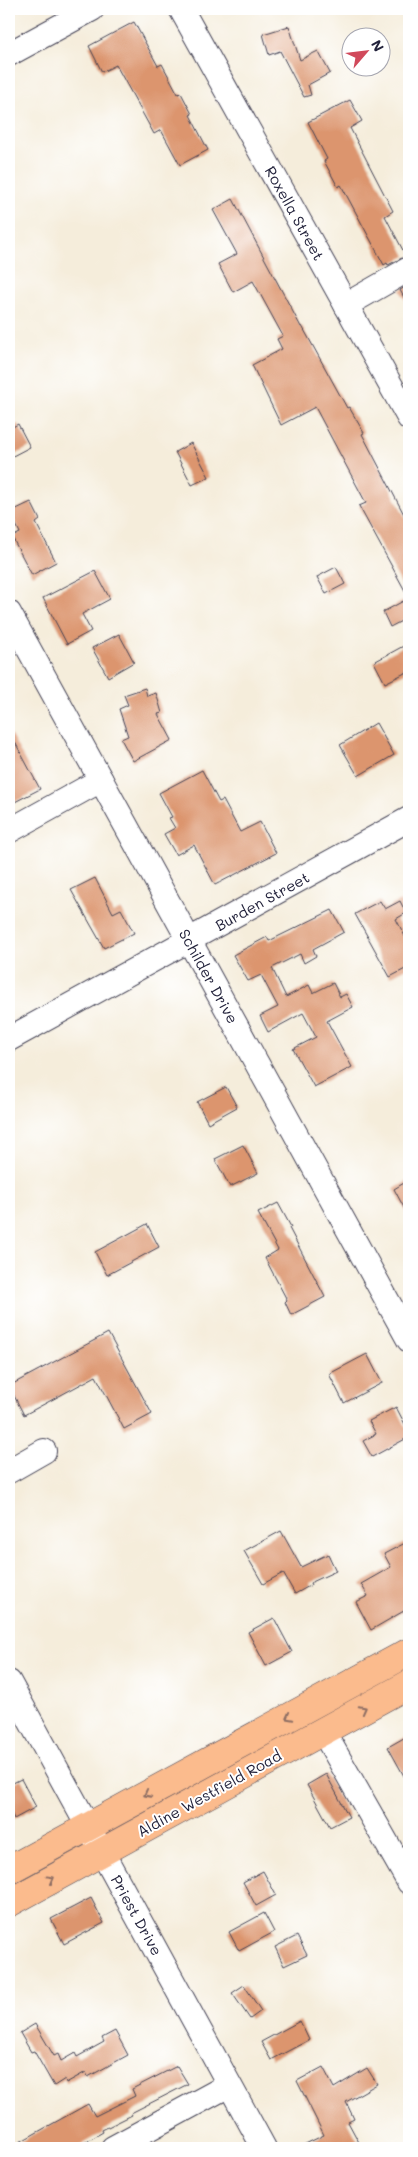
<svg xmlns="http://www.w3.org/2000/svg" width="418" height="2157" font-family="Mali,sans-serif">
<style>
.building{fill:#dc956e}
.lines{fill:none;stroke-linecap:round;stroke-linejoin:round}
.minor-casing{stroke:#424053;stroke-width:26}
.major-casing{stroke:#424053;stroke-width:29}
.minor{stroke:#fff;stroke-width:24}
.major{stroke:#fbbb8d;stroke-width:28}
.oneway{stroke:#8e6e64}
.labels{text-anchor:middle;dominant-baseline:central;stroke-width:4;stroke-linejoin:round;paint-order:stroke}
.street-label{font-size:15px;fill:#22223b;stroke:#fff}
</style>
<rect width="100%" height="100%" fill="#fff"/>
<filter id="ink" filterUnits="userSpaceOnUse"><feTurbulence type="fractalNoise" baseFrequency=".02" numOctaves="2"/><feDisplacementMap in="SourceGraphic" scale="10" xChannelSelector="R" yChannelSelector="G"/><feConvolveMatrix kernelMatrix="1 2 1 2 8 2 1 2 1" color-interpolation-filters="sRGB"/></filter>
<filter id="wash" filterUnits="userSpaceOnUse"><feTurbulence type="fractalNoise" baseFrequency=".0096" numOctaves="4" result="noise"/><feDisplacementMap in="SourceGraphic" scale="20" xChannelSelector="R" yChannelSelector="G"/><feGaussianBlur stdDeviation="1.12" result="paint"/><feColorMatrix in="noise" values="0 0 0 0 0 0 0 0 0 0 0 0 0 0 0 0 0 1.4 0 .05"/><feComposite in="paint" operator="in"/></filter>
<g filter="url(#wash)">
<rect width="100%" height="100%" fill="#f5eddb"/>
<g id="blocks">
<!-- building -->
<g class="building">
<path d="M134,22L158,66L162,64L178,94L181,93L192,114L190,115L208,150L180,165L161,130L154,134L116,65L102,72L89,46Z"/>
<path d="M289,26L300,60L318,51L330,73L308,85L311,95L304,97L280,51L269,55L263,34Z"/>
<path d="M350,100L362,121L350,128L393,211L385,216L406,256L388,265L387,263L384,265L341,185L338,187L324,161L327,159L308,122Z"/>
<path d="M233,199L301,327L302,326L347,408L349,407L364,433L362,434L409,524V598L359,506L366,503L315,407L281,425L252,365L282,349L277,339L283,336L253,281L233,292L218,264L237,254L213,210Z"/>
<path d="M409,285V307L400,290Z"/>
<path d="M18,424L30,447L9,458V429Z"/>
<path d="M191,443L209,477L192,485L175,452Z"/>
<path d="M31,502L40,520L36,523L56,562L32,575L12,537L20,533L10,512Z"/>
<path d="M336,567L345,584L326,594L317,577Z"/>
<path d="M95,571L110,599L82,614L91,631L67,644L43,598Z"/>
<path d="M409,598V617L390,627L383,612Z"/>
<path d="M119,634L134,662L108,677L92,648Z"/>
<path d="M409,643V671L385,683L374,662Z"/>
<path d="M145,688L147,696L156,693L162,713L158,714L172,740L133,761L121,739L128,736L119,709L128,705L124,695Z"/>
<path d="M376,723L394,755L358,776L340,745Z"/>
<path d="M9,731L40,789L9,805Z"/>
<path d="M202,770L219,802L223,800L240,832L260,822L276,853L215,885L194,845L176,855L164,834L175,828L169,818L172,817L159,793Z"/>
<path d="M95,878L113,913L121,909L134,933L104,948L71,890Z"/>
<path d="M380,901L385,909L400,901L406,913L396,919L409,944V967L390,977L355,914Z"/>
<path d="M332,910L344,932L313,949L316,956L304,963L300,954L272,968L286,997L309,985L313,993L333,983L340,997L346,994L353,1007L327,1021L352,1067L314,1087L293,1049L316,1037L303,1013L268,1032L260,1016L278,1007L261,975L248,981L233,955L267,937L269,941Z"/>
<path d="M226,1087L237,1107L208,1123L197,1102Z"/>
<path d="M243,1145L258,1173L230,1187L215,1159Z"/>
<path d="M409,1180V1217L394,1189Z"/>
<path d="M278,1203L291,1227L289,1228L325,1297L291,1315L285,1302L287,1300L265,1258L278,1250L258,1213Z"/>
<path d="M147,1224L159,1247L107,1275L95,1252Z"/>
<path d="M108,1333L152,1414L124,1429L96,1376L24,1415L9,1386Z"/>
<path d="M367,1354L382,1383L344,1403L329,1374Z"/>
<path d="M396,1407L409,1432V1437L372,1457L363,1441L376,1434L369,1421Z"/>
<path d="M281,1531L301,1567L328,1554L336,1571L310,1583L311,1585L295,1594L283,1573L263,1584L244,1551Z"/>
<path d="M409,1541V1608L371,1630L356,1602L368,1596L361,1584L391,1567L384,1554Z"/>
<path d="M274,1618L292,1652L266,1666L248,1632Z"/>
<path d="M409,1735V1785L388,1747Z"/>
<path d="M326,1774L349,1817L330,1827L307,1785Z"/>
<path d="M21,1779L36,1807L14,1819L9,1808V1785Z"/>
<path d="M263,1871L276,1895L256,1906L243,1882Z"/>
<path d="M91,1898L104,1923L64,1944L51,1919Z"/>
<path d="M264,1913L274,1932L239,1951L229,1932Z"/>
<path d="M297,1936L307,1955L284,1966L275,1947Z"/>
<path d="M244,1985L261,2011L250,2019L232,1993Z"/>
<path d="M300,2021L309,2040L271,2060L261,2042Z"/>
<path d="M35,2024L54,2056L58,2054L61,2061L75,2053L77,2057L104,2042L102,2038L115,2031L128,2055L88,2077L86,2072L66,2083L65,2079L54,2086L34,2051L31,2052L20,2033Z"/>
<path d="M177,2066L188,2084L131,2113L132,2115L102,2130L103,2132L84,2143L71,2148H9L88,2104L95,2116L135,2096L132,2089Z"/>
<path d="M323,2067L334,2088L367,2068L377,2084L346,2102L354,2119L348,2122L362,2148H297L324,2135L297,2081Z"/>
</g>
</g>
</g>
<g filter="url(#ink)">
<use href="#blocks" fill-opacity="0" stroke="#424053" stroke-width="1"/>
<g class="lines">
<defs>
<g id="minor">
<path d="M181,9L409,418"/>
<path d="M9,54L92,9"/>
<path d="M346,305L409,269"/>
<path d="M9,613L409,1340"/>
<path d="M9,831L101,780"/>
<path d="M9,1039L409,819"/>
<path d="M9,1471L44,1451"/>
<path d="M9,1682L264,2148"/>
<path d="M323,1731L409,1882"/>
<path d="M113,2148L229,2085"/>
</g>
<g id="major">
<path d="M9,1870L409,1652"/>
<path d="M9,1903L409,1684"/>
</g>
</defs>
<!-- minor casing -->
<use href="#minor" class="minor-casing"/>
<!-- major casing -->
<use href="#major" class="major-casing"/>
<!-- minor -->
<use href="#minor" class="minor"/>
<!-- major -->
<use href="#major" class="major"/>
</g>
<!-- one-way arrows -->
<defs><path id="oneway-chevron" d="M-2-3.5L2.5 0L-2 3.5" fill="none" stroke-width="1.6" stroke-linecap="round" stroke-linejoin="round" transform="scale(1.25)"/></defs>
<g class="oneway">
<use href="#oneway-chevron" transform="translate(363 1709) rotate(-28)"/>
<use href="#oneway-chevron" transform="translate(289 1717) rotate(152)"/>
<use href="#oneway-chevron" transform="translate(147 1794) rotate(152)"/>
<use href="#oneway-chevron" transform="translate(51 1879) rotate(-29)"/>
</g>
</g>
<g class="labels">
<!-- street labels -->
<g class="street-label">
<text transform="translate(295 213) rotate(61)">Roxella Street</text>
<text transform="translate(262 901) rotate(-29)">Burden Street</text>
<text transform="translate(209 976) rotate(61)">Schilder Drive</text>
<text transform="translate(209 1793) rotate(-29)">Aldine Westfield Road</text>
<text transform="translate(137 1915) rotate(61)">Priest Drive</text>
</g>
</g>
<!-- margin -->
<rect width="418" height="2157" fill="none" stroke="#fff" stroke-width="30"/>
<!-- north arrow -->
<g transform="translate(366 52) rotate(62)"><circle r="24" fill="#ffffff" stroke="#a7a7b1"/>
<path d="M0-4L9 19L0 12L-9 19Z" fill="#d1495b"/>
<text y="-8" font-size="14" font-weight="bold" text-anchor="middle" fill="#22223b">N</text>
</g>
</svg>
